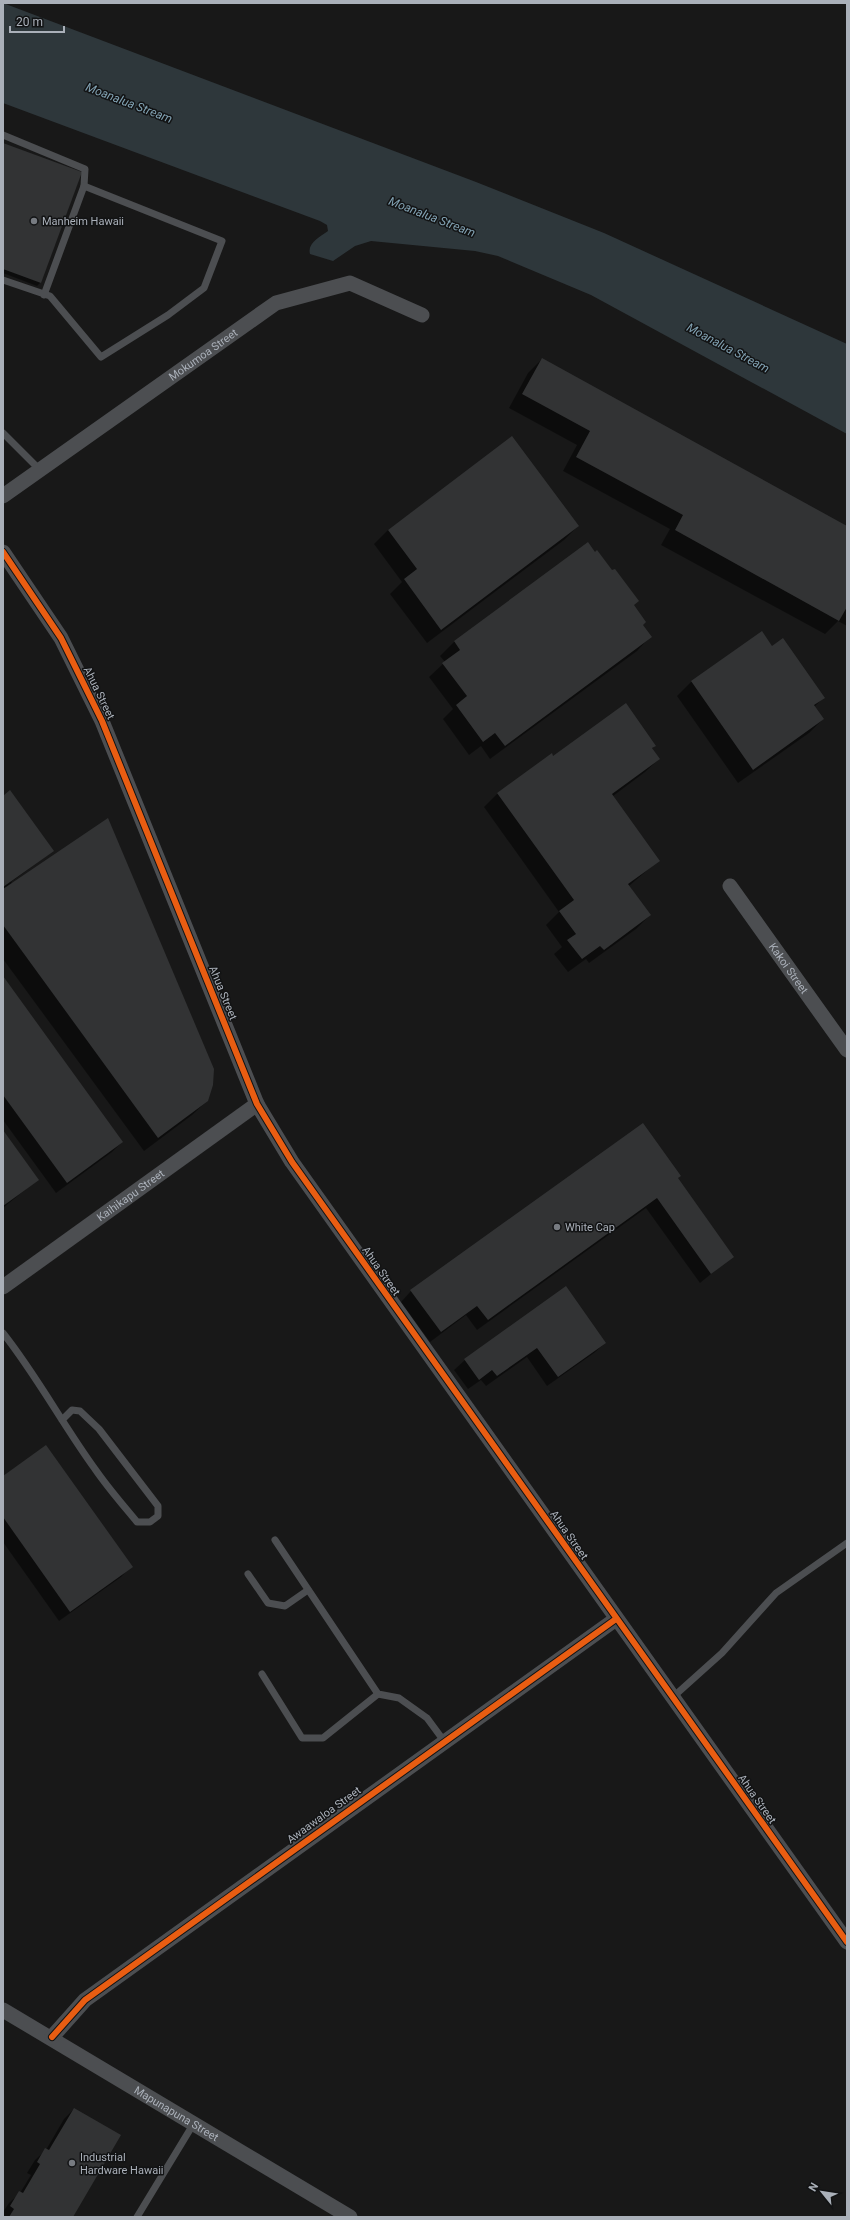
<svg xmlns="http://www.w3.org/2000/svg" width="850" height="2220" font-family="Roboto,sans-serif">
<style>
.water{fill:#2e373b}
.shadow{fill:#0007}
.building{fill:#323334}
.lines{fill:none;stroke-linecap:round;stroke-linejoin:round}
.service{stroke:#4c4e51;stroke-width:7}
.minor{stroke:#4c4e51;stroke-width:15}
.cycleway-casing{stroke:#121314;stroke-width:8}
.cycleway{stroke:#e95d12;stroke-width:6}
.poi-dot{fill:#777b81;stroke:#121314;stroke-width:1.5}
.labels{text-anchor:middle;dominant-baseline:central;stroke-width:3;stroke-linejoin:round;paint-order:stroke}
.poi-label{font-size:11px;fill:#aab0b9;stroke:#121314;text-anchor:start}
.street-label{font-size:11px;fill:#aab0b9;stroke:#121314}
.water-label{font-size:12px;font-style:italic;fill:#82a2b3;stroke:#121314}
</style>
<rect width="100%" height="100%" fill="#181818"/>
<!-- water -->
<path class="water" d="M3,3L476,182L604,233L847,344V434L591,295L498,256L475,251L371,241L355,246L333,261L310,254C307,243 320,237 328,231L327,225L320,221L3,103Z"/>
<!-- shadow -->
<g class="shadow">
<path d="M3,144L81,173L40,283L37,286L3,273Z"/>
<path d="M542,359L847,527V626L838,621L825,634L661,545L670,529L563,471L577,445L509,408L528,373Z"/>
<path d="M512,438L578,526L564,540L427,643L390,594L402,582L374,544L388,530Z"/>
<path d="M588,544L633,606L642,625L650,637L637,651L490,759L481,746L469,755L443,719L453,709L429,677L445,662L440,656L454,642Z"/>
<path d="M762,632L772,647L824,697L814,707L823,719L809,733L738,783L677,696L691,682Z"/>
<path d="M655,745L652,749L659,759L645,772L613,796L659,860L629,886L650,915L636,929L589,963L586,959L568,972L554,954L562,947L546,925L559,912L484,807L498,793L553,757Z"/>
<path d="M3,797L53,851L11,882L207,1101L192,1115L144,1151L3,959Z"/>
<path d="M3,978L122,1142L112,1152L56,1193L3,1120Z"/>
<path d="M3,1131L38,1179L3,1208Z"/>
<path d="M677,1178L733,1256L700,1283L646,1208L477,1330L466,1315L430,1342L401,1302L411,1291Z"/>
<path d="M565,1288L605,1343L594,1353L547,1386L527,1357L486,1386L481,1380L468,1389L454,1370L465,1360Z"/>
<path d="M3,1477L131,1566L121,1577L59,1621L3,1542Z"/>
<path d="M74,2109L72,2217H3V2212L9,2203L20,2193L31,2175L27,2173L35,2160L46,2150L64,2119Z"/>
</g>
<!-- building -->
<g class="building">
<path d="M3,143L82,172L41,283L3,269Z"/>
<path d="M542,358L847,526V607L839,621L675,530L683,515L576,457L590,431L522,394Z"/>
<path d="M512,436L579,526L441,630L404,579L417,569L388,530Z"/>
<path d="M588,542L595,552L597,550L612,570L615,569L639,601L634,605L646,622L643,625L652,637L505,746L495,733L483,742L456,705L467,696L442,663L460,650L454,641Z"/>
<path d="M762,631L772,646L783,638L825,698L814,705L824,719L753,770L691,681Z"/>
<path d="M626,703L656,746L652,748L660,759L612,794L660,861L628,884L651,915L604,950L600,946L582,959L567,940L576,934L559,911L574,900L497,793L552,753L553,756Z"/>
<path d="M10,790L54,851L3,887V796Z"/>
<path d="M108,818L214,1069L213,1085L208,1101L158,1138L3,925V889Z"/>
<path d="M3,976L123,1142L67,1183L3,1095Z"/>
<path d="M643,1123L681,1176L678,1178L734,1257L711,1274L657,1198L488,1320L477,1306L441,1332L410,1290Z"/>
<path d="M3,1130L39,1180L3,1206Z"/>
<path d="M566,1286L606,1343L558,1377L537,1348L497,1376L492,1370L479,1380L464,1359Z"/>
<path d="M46,1445L133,1567L70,1612L3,1517V1476Z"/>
<path d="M74,2108L121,2135L73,2217H9L14,2209L10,2206L19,2191L23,2193L40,2164L37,2162L45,2148L49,2150Z"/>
</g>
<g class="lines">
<!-- service -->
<g class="service">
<path d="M3,135L85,169L84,186"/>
<path d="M3,280L50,296L101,357L168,315L204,288L222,241L84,186L44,295"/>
<path d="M3,433L40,470"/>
<path d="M3,1333C37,1376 63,1425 95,1469C108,1488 123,1505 137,1522H150L158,1516V1506L99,1429L80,1411L72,1410L62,1420"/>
<path d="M275,1540L378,1694L399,1698L427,1718L444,1741"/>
<path d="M248,1574L268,1603L285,1606L308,1590"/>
<path d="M262,1674L302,1738H323L378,1694"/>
<path d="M673,1697L722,1653L776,1593L847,1543"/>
<path d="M137,2217L194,2123"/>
</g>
<!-- minor -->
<g class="minor">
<path id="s1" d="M3,496L276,303L350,283L422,315"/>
<path d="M3,552L61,638L102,721L257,1104L292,1162L847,1942"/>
<path id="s2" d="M730,886L847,1050"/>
<path id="s3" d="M3,1287L257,1104"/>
<path id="s4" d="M3,2010L350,2217"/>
<path d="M52,2037L85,2000L616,1619"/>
</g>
<defs>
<g id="cycleway">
<path d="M3,552L61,638L102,721L257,1104L292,1162L847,1942"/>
<path d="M52,2037L85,2000L616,1619"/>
</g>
</defs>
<!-- cycleway casing -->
<use href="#cycleway" class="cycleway-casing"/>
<!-- cycleway -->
<use href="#cycleway" class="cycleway"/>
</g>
<!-- markers -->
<g class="poi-dot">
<circle cx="34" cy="221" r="4"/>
<circle cx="557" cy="1227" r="4"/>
<circle cx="72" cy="2163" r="4"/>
</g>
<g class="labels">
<!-- poi labels -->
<g class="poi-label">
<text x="42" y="221">Manheim Hawaii</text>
<text x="565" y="1227">White Cap</text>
<text x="80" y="2157">Industrial<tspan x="80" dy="13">Hardware Hawaii</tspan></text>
</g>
<!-- street labels -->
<g class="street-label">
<text stroke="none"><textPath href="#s1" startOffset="245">Mokumoa Street</textPath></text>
<text transform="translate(99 693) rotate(64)">Ahua Street</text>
<text stroke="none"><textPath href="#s2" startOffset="101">Kakoi Street</textPath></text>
<text transform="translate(223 993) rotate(68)">Ahua Street</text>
<text stroke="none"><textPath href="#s3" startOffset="157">Kaihikapu Street</textPath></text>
<text transform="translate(381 1271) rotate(55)">Ahua Street</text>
<text transform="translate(569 1535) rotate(55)">Ahua Street</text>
<text transform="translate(757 1799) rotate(55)">Ahua Street</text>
<text transform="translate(324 1815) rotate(-36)">Awaawaloa Street</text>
<text stroke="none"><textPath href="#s4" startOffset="202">Mapunapuna Street</textPath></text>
</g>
<!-- water labels -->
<g class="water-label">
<text transform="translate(129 103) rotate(21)">Moanalua Stream</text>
<text transform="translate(432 217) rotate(21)">Moanalua Stream</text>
<text transform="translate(728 348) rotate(28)">Moanalua Stream</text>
</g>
</g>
<!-- border -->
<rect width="850" height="2220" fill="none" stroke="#aab0b9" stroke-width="8"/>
<!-- north arrow -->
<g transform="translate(822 2192) rotate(300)" stroke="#121314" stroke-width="3" paint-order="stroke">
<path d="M0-3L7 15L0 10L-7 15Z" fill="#aab0b9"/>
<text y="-6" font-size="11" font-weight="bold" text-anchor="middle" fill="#aab0b9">N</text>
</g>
<!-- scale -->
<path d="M10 26v6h54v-6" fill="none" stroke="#aab0b9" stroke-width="2"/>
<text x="16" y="26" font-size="12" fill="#aab0b9" stroke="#121314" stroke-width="3" paint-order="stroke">20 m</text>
</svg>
